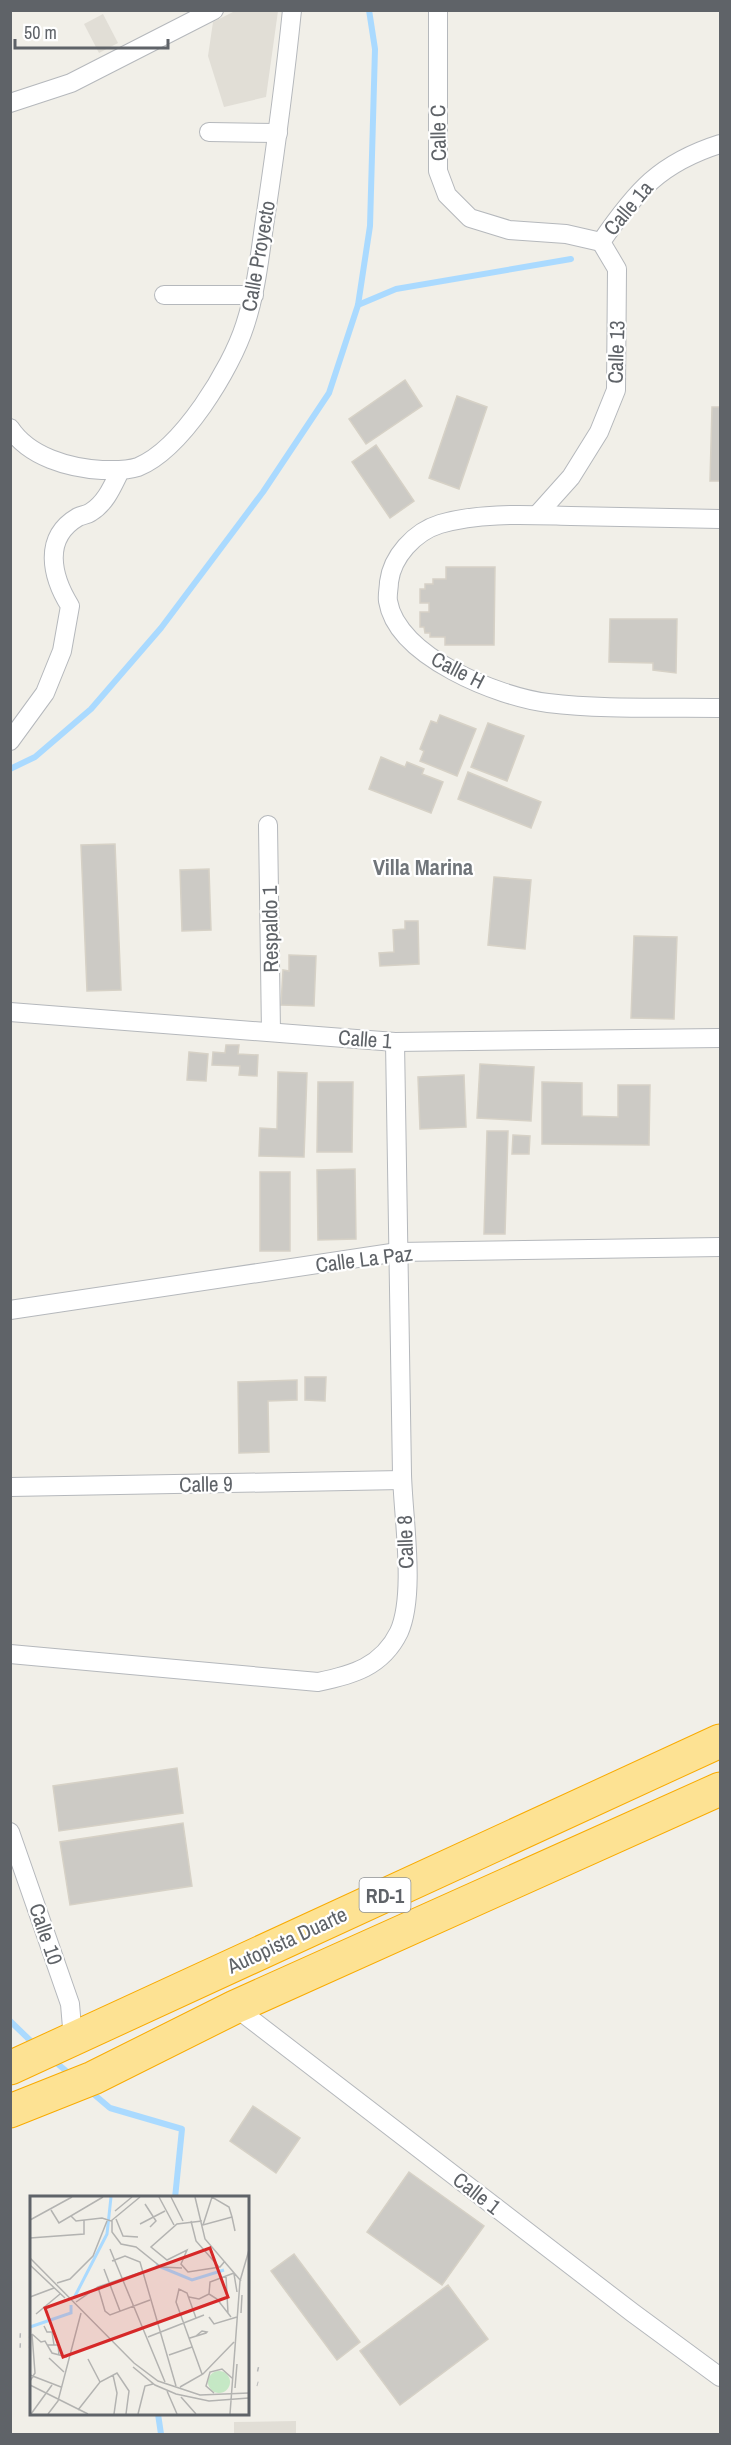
<svg xmlns="http://www.w3.org/2000/svg" width="731" height="2445" font-family="'Archivo Narrow',sans-serif">
<style>
.education{fill:#e1ded6}
.lines{fill:none;stroke-linecap:round;stroke-linejoin:round}
.stream{stroke:#aadaff;stroke-width:6}
.building{fill:#cccac5;stroke:#d6d1c6;stroke-width:1.5}
.street-casing{stroke:#b5b8bc;stroke-width:20}
.highway-casing{stroke:#f9ab00;stroke-width:35}
.street{stroke:#fff;stroke-width:18}
.highway{stroke:#fde293;stroke-width:33}
.rail{stroke:#b6b7b8;stroke-width:4.5;stroke-dasharray:1.5 8;stroke-linecap:butt}
.labels{text-anchor:middle;dominant-baseline:central;stroke-width:4.5;stroke-linejoin:round;paint-order:stroke}
.shield{fill:#fff;stroke:#8f9295;stroke-width:1.5}
.shield-label{font-size:20px;font-weight:bold;fill:#5f6368}
.street-label{font-size:21px;fill:#5f6368;stroke:#fff}
.neighbourhood-label{font-size:22px;font-weight:bold;fill:#70757a;stroke:#fff}
.inset-river{fill:none;stroke:#aadaff;stroke-width:3}
.inset-road{fill:none;stroke:#b3b3b1;stroke-width:1.5}
.view{fill:#d62828;fill-opacity:0.15;stroke:#d62828;stroke-width:3}
.inset-edge{fill:none;stroke:#5f6368;stroke-width:3}
</style>
<rect width="100%" height="100%" fill="#f1efe8"/>
<!-- education -->
<g class="education">
<path d="M235,11H278L266,97L224,107L208,56L213,22Z"/>
<path d="M103,14L118,43L99,53L84,24Z"/>
<path d="M296,2421V2434H234V2422Z"/>
</g>
<g class="lines">
<!-- stream -->
<g class="stream">
<path d="M358,305L396,289L571,259"/>
<path d="M10,769L35,757L91,709L161,628L263,492L329,393L358,305L370,226L375,49L369,10"/>
<path d="M10,2021L36,2046"/>
<path d="M53,2060L71,2075"/>
<path d="M90,2091L110,2108L182,2129L175,2198"/>
<path d="M158,2414L161,2434"/>
</g>
</g>
<!-- building -->
<g class="building">
<path d="M405,380L422,406L366,444L349,419Z"/>
<path d="M457,396L487,407L459,489L429,478Z"/>
<path d="M712,407H720V481H710Z"/>
<path d="M376,445L414,501L390,518L352,462Z"/>
<path d="M446,567H495L494,645H445V637H430V633H425L424,627H420V612H429V603H420V589H425V584H433V579H446Z"/>
<path d="M610,619H677L676,673L653,670V663L609,662Z"/>
<path d="M440,715L476,729L457,776L420,761L424,751L420,749L431,721L437,723Z"/>
<path d="M488,723L524,736L507,781L471,767Z"/>
<path d="M381,757L405,767L407,762L424,769L422,774L443,782L431,813L369,789Z"/>
<path d="M468,772L541,802L531,828L458,799Z"/>
<path d="M115,844L121,990L87,991L81,845Z"/>
<path d="M209,869L211,930L182,931L180,870Z"/>
<path d="M494,877L531,880L525,949L488,945Z"/>
<path d="M405,921H418L419,964L380,966L379,953L394,952L393,930L405,929Z"/>
<path d="M634,936L677,937L674,1019L631,1018Z"/>
<path d="M289,955L316,956L314,1006L281,1005L283,970L289,971Z"/>
<path d="M226,1045H239L238,1054L258,1055L257,1076L239,1075L240,1066L212,1065L213,1052L225,1053Z"/>
<path d="M189,1052L208,1054L206,1081L187,1080Z"/>
<path d="M480,1064L534,1067L531,1121L477,1118Z"/>
<path d="M278,1072L307,1073L304,1157L259,1156L260,1128L277,1129Z"/>
<path d="M464,1075L466,1127L420,1129L418,1077Z"/>
<path d="M318,1082H353L352,1152H317Z"/>
<path d="M542,1082L582,1083V1116L618,1117V1085H650L649,1145L542,1144Z"/>
<path d="M487,1131H508L505,1234H484Z"/>
<path d="M513,1135L530,1136L529,1154H512Z"/>
<path d="M355,1169L356,1239L318,1240L317,1170Z"/>
<rect x="260" y="1172" width="30" height="79"/>
<path d="M305,1377H326L325,1401L305,1400Z"/>
<path d="M297,1380V1400L268,1401L269,1452L239,1453L238,1382Z"/>
<path d="M177,1768L183,1813L59,1831L53,1786Z"/>
<path d="M183,1823L192,1886L70,1905L60,1842Z"/>
<path d="M253,2106L300,2138L276,2173L230,2141Z"/>
<path d="M409,2172L484,2226L442,2285L367,2232Z"/>
<path d="M294,2254L360,2342L337,2360L271,2271Z"/>
<path d="M448,2285L488,2339L400,2405L360,2351Z"/>
</g>
<g class="lines">
<defs>
<g id="street">
<path d="M438,10V171L447,195L470,218L509,230L566,234L601,242"/>
<path d="M10,103L71,83L214,10"/>
<path d="M209,132L278,133"/>
<path d="M601,242C636,191 660,163 720,144"/>
<path d="M164,295H254"/>
<path d="M10,428C29,457 69,468 102,470C114,470 126,471 138,467C182,449 231,369 245,325C257,289 260,251 266,213C276,146 285,79 292,10"/>
<path d="M537,515L571,477L599,432L616,390L617,269L601,242"/>
<path d="M720,519C671,518 621,517 571,516C528,515 481,512 440,524C414,532 392,557 389,582C389,588 387,595 388,601C397,657 499,697 548,703C605,710 664,707 720,708"/>
<path d="M10,741L45,693L62,651L70,606C52,577 42,538 78,517C82,515 87,515 91,512C106,503 113,485 120,471"/>
<path d="M268,825L271,1032"/>
<path d="M10,1012L395,1042L720,1038"/>
<path d="M10,1310L398,1252L720,1247"/>
<path d="M10,1487L402,1480"/>
<path d="M10,1654L318,1682C352,1675 382,1667 399,1632C416,1594 403,1517 402,1474C399,1330 397,1186 395,1042"/>
<path d="M10,1832L70,2004L73,2039"/>
<path d="M235,2007L633,2313L720,2377"/>
</g>
<g id="highway">
<path d="M10,2068L720,1741"/>
<path d="M10,2111L93,2078L235,2007L720,1789"/>
</g>
</defs>
<!-- street casing -->
<use href="#street" class="street-casing"/>
<!-- highway casing -->
<use href="#highway" class="highway-casing"/>
<!-- street -->
<use href="#street" class="street"/>
<!-- highway -->
<use href="#highway" class="highway"/>
<!-- rail -->
<g class="rail">
<path d="M10,2335L32,2336"/>
<path d="M10,2345L32,2346"/>
<path d="M248,2367L261,2370"/>
<path d="M248,2381L258,2384"/>
</g>
</g>
<g class="labels">
<!-- shield labels -->
<rect class="shield" x="359.5" y="1878" width="51" height="34" rx="4.5"/>
<g class="shield-label">
<text x="385" y="1895">RD-1</text>
</g>
<!-- street labels -->
<g class="street-label">
<text transform="translate(438 133) rotate(-91)">Calle C</text>
<text transform="translate(628 208) rotate(-50)">Calle 1a</text>
<text transform="translate(258 256) rotate(-80)">Calle Proyecto</text>
<text transform="translate(616 352) rotate(-88)">Calle 13</text>
<text transform="translate(458 670) rotate(27)">Calle H</text>
<text transform="translate(270 929) rotate(-91)">Respaldo 1</text>
<text transform="translate(365 1039) rotate(4)">Calle 1</text>
<text transform="translate(364 1259) rotate(-7)">Calle La Paz</text>
<text transform="translate(206 1484) rotate(-1)">Calle 9</text>
<text transform="translate(405 1542) rotate(-92)">Calle 8</text>
<text transform="translate(46 1934) rotate(71)">Calle 10</text>
<text transform="translate(287 1940) rotate(-25)">Autopista Duarte</text>
<text transform="translate(477 2193) rotate(38)">Calle 1</text>
</g>
<!-- neighbourhood labels -->
<g class="neighbourhood-label">
<text x="423" y="867">Villa Marina</text>
</g>
</g>
<!-- overview -->
<g transform="translate(30 2196)">
<rect width="219" height="219" fill="#f1efe8"/>
<path d="M178 186a11 11 0 1 1 22 0a11 11 0 1 1-22 0Z" fill="#c5e8c5"/>
<path class="inset-river" d="M126,69L162,84L194,74M44,102L77,38L81,1M0,131L41,117V109"/>
<path class="inset-road" d="M129,1L144,29M141,1L153,25M165,1L175,43L211,85M115,8L126,25L120,31M21,14L29,27L73,1M85,15L102,1M41,20L46,25L72,22L81,25L110,1M202,21L173,29L182,1L199,11L202,21L205,35M86,23L93,40L108,41M0,24L42,1M82,24V36L91,48L106,51L131,71L152,72M161,25L166,45L189,71M172,25L147,28L121,51L137,64L157,54L151,68L158,76L190,71L195,65M110,28L135,15M0,42L54,38V24M80,53L135,186M0,62L104,167L128,185L170,199L219,197M82,65L95,60L110,66L146,190M0,69L35,102M74,73L90,115M204,78L207,96M196,80L198,117M27,87L40,83L63,60L77,25M68,91L75,115L80,119L120,104M179,98L180,86L204,77M179,98L187,103L201,121M0,101L24,92M159,101L169,103L179,98M46,106L68,91L112,76M211,117L212,99M6,118L30,98M179,121L184,128L207,121M166,122L157,97L149,93L146,106L172,178M14,130L17,136H22L24,149M2,138L11,146L15,145L22,157L37,161M118,141L174,119M159,143L160,142L176,137L177,136L172,135L166,140M17,149H28L29,159M139,159L162,151M19,162L34,176M58,163L70,186M103,171L125,189L146,198L179,205L219,202M0,179L31,191M83,179L87,197L84,218M0,185L5,177L2,138M0,189L58,218M150,191L173,178L204,146M205,192L207,168M137,195L147,218M184,197L176,190L180,176L192,173L202,182M151,201L166,218M48,214L70,186L87,177L99,195L96,218M1,218L22,189M18,218L28,205L51,117M108,218L115,190L123,188M200,218L210,85L219,54"/>
<path class="view" d="M180,52L198,101L33,161L15,112Z"/>
<rect width="219" height="219" class="inset-edge"/>
</g>
<!-- border -->
<rect width="731" height="2445" fill="none" stroke="#5f6368" stroke-width="24"/>
<!-- scale -->
<path d="M15 39v9h153v-9" fill="none" stroke="#5f6368" stroke-width="3"/>
<text x="24" y="39" font-size="18" fill="#5f6368" stroke="#ffffff" stroke-width="4.5" paint-order="stroke">50 m</text>
</svg>
